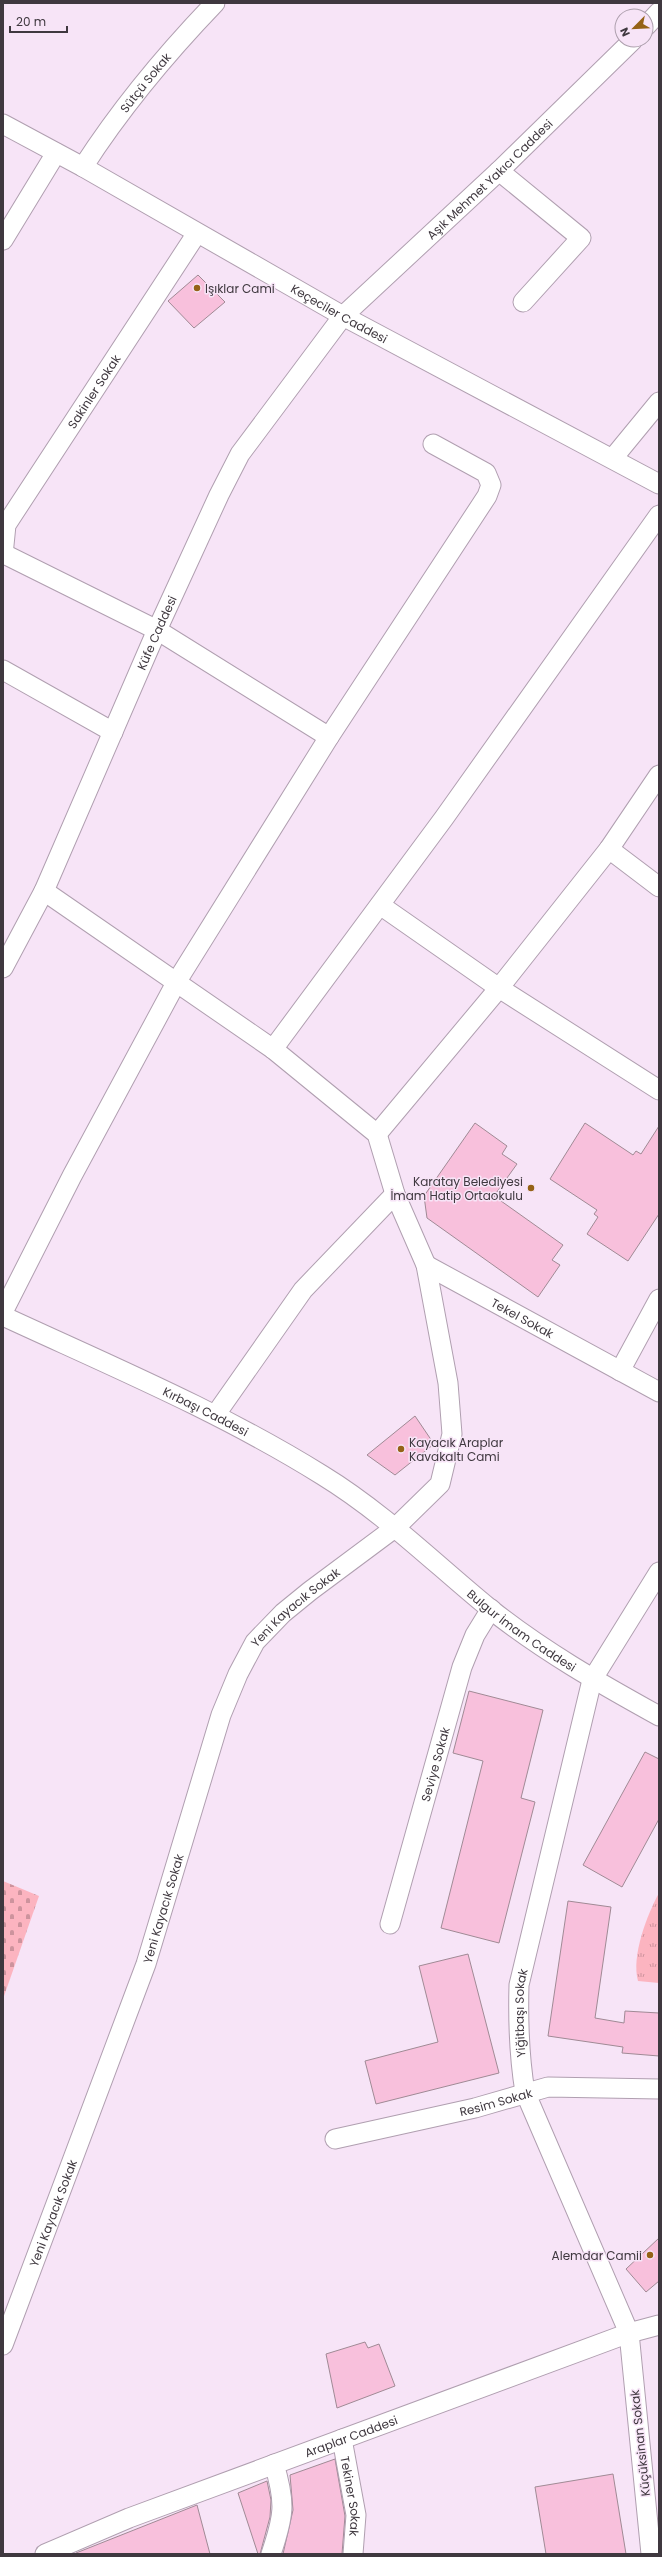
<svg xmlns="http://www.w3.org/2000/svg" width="662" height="2557" font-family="Poppins,sans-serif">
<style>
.grass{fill:url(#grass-tufts)}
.cemetery{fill:url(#cemetery-stones)}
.building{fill:#f8c0dc;stroke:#a08a95}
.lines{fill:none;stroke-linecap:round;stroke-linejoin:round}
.minor-casing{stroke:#b09fb0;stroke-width:21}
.minor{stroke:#fff;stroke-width:19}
.poi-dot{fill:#956216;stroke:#f7e4f7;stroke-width:1.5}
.labels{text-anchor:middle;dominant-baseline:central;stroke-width:3;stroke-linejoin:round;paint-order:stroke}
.street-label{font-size:12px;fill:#3f383f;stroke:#f7e4f7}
.poi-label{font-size:12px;fill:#3f383f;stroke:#f7e4f7;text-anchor:start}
</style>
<defs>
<pattern id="grass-tufts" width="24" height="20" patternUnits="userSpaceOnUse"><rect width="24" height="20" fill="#fcb4c0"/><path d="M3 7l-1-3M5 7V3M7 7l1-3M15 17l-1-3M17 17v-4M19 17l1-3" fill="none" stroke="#cd939d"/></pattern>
<pattern id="cemetery-stones" width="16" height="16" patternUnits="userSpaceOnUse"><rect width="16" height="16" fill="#fcb4c0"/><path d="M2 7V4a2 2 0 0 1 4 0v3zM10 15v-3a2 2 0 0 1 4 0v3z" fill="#cd939d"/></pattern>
</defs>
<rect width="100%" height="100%" fill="#f7e4f7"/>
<!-- grass -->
<path class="grass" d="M659,1893V1983L638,1981C631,1956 647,1915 659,1893Z"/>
<!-- cemetery -->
<path class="cemetery" d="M3,1881L39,1896L3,1999Z"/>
<!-- building -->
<g class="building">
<path d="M198,275L225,302L194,328L168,301Z"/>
<path d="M475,1123L507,1146L502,1154L517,1164L494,1196L563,1245L552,1260L560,1265L538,1297L427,1218L424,1196Z"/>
<path d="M585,1123L633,1155L636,1151L641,1154L659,1126V1214L628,1261L587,1234L598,1217L594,1214L597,1210L550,1179Z"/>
<path d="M415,1416L434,1444L395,1475L367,1455Z"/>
<path d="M469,1691L543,1710L521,1798L535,1802L499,1943L441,1928L483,1761L453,1753Z"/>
<path d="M645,1752L659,1759V1819L622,1887L583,1865Z"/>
<path d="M568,1901L611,1907L595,2018L624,2023L625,2011L659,2013V2056L622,2053L623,2047L548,2036Z"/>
<path d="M468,1954L499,2073L376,2104L365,2061L438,2042L419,1966Z"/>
<path d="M659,2238V2281L646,2292L626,2269Z"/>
<path d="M365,2342L368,2348L379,2344L395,2386L337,2408L326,2354Z"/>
<path d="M335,2459L345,2516L342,2554H283L293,2510L290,2475Z"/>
<path d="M613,2474L626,2554H546L535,2487Z"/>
<path d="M267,2481L271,2500L270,2517L260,2554H258L238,2493Z"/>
<path d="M197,2505L210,2554H76V2553Z"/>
</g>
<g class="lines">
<defs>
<g id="minor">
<path d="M646,26L659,12"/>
<path id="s1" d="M3,124L83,167L343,316L659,484"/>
<path id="s2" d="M83,167C121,108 166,54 215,3"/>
<path d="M499,171L581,238L523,302"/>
<path d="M3,240L56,153"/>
<path d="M613,458L659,402"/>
<path d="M4,554L157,630L329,737"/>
<path id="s3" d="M3,555L6,525L197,233"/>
<path d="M3,670L113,732"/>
<path d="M609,849L659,887"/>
<path d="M380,905L499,988L659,1090"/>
<path id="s4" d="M3,968L44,891L157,630L219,495L240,454L343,316L499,171L633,40"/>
<path d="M273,1049L444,818L659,515"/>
<path d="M377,1134L499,988L609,849L659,775"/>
<path id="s5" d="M426,1265L659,1392"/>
<path d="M3,1312L72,1176L177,981L329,737L487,496L491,485L486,473L433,444"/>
<path id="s6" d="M3,1316C111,1366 221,1412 322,1475C384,1513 434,1563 489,1608C541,1650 601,1684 659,1716"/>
<path d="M620,1371L659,1299"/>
<path d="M216,1414L303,1290L395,1194"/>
<path id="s7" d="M390,1924L462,1667L475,1635L491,1609"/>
<path id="s8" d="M335,2139L475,2108L548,2087L659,2089"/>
<path id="s9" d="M3,2345L146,1964L221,1715L238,1674L255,1642L283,1613L310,1591L396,1527L440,1484L452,1434L448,1383L426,1265L395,1194L377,1134L273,1049L44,891"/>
<path id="s10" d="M342,2439L356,2515L353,2554"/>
<path id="s11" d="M45,2554L129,2518L629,2333L659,2325"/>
<path d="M271,2554C284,2516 286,2503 274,2464"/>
<path id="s12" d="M651,2554L629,2333L525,2092C519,2056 518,2022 519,1985L592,1680L659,1572"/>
</g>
</defs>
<!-- minor casing -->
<use href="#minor" class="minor-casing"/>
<!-- minor -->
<use href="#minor" class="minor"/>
</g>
<!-- markers -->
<g class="poi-dot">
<circle cx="197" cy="288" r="4"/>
<circle cx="531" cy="1188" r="4"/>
<circle cx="401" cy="1449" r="4"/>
<circle cx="650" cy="2255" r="4"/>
</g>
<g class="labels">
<!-- street labels -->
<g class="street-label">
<text stroke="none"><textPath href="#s2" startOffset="105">Sütçü Sokak</textPath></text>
<text stroke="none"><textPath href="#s4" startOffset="939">Aşık Mehmet Yakıcı Caddesi</textPath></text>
<text stroke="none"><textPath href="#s1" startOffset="386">Keçeciler Caddesi</textPath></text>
<text stroke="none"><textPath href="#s3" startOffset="190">Sakinler Sokak</textPath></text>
<text stroke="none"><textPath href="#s4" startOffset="369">Küfe Caddesi</textPath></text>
<text stroke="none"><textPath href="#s5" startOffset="110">Tekel Sokak</textPath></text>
<text stroke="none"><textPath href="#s6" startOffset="224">Kırbaşı Caddesi</textPath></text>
<text stroke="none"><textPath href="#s9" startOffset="801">Yeni Kayacık Sokak</textPath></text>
<text stroke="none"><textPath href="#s6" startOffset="610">Bulgur İmam Caddesi</textPath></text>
<text stroke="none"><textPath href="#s7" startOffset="166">Seviye Sokak</textPath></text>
<text stroke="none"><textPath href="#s9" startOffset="465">Yeni Kayacık Sokak</textPath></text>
<text stroke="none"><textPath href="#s12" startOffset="564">Yiğitbaşı Sokak</textPath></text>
<text stroke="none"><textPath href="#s8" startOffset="165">Resim Sokak</textPath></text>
<text stroke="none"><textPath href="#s9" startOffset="141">Yeni Kayacık Sokak</textPath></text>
<text stroke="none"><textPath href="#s11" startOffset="328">Araplar Caddesi</textPath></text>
<text transform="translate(640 2443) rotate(-96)">Küçüksinan Sokak</text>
<text stroke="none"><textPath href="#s10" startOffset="58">Tekiner Sokak</textPath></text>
</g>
<!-- poi labels -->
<g class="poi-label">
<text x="205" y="288">Işıklar Cami</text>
<text x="523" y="1181" text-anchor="end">Karatay Belediyesi<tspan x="523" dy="14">İmam Hatip Ortaokulu</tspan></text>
<text x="409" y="1442">Kayacık Araplar<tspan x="409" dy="14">Kavakaltı Cami</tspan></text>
<text x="642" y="2255" text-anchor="end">Alemdar Camii</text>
</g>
</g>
<!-- border -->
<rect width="662" height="2557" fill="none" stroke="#3f383f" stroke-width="8"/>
<!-- north arrow -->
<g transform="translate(634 28) rotate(246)"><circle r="19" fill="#f7e4f7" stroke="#ad9fad"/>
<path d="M0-3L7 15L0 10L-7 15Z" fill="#956216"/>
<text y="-6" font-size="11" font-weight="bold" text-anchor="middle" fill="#3f383f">N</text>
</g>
<!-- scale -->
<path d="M10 26v6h57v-6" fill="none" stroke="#3f383f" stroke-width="2"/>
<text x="16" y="26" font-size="12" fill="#3f383f" stroke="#f7e4f7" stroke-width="3" paint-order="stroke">20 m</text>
</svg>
